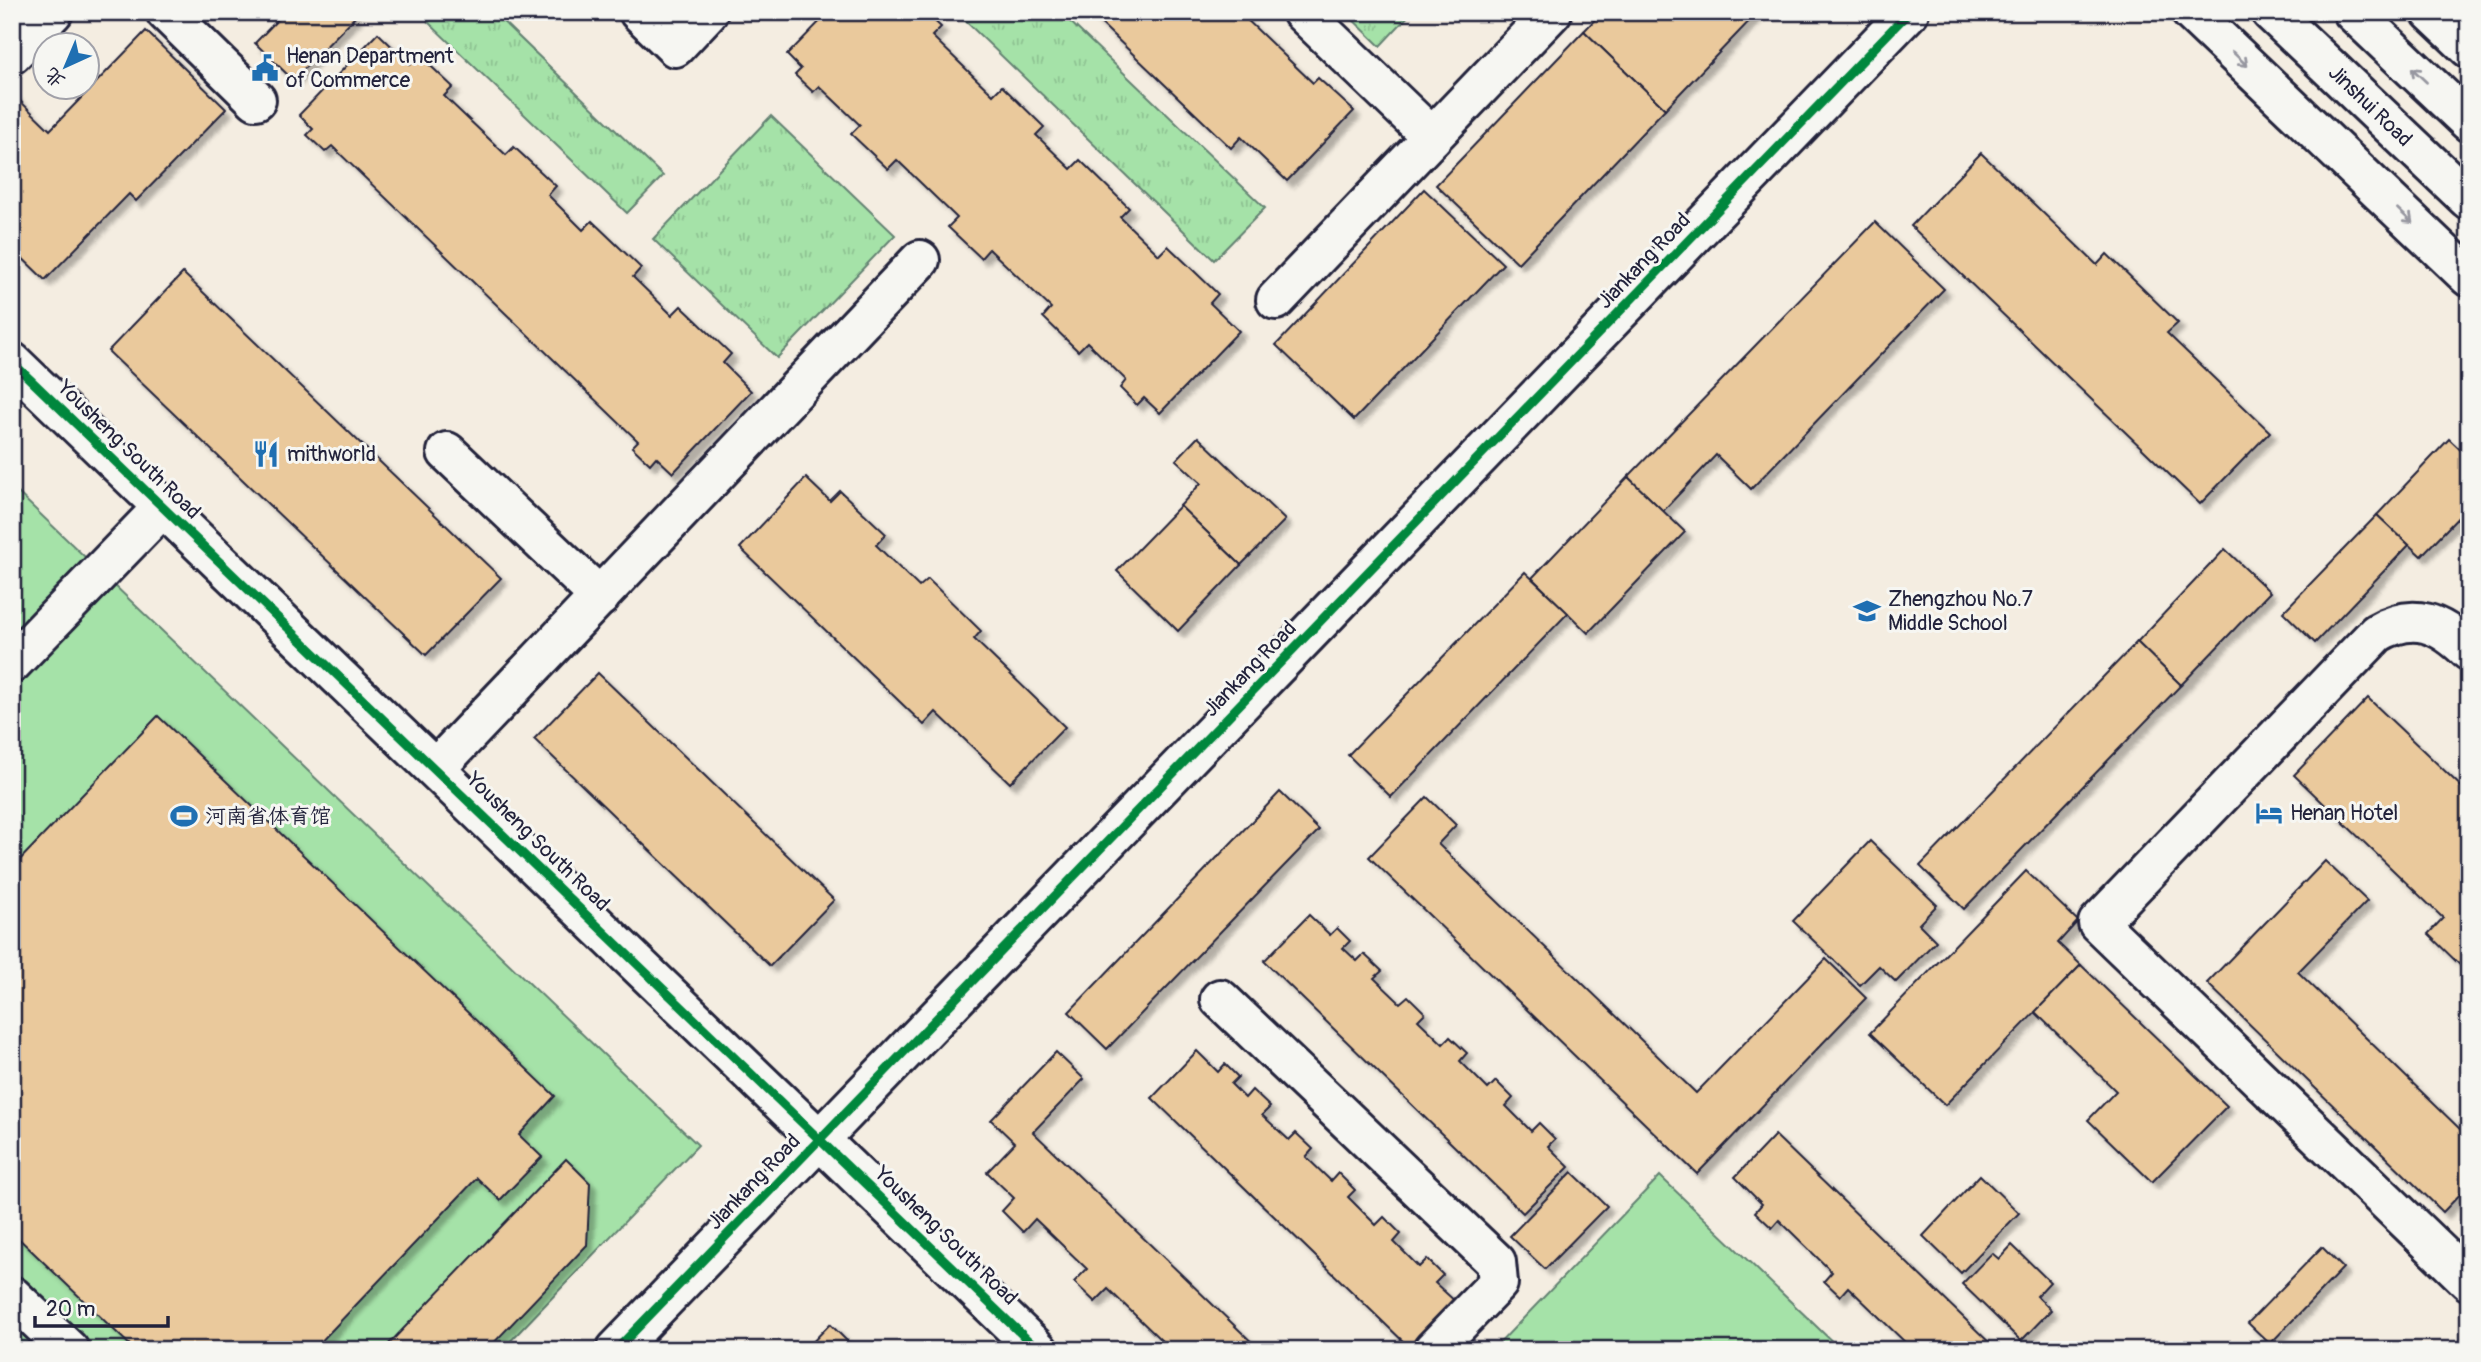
<svg xmlns="http://www.w3.org/2000/svg" width="2481" height="1362" font-family="Pangolin,'LXGW WenKai TC',sans-serif">
<style>
.grass{fill:url(#grass-tufts);stroke:#648272;stroke-width:2}
.pitch{fill:#a5e2a8;stroke:#648272;stroke-width:2}
.building{fill:#eac99c;stroke:#22223b;stroke-width:2;filter:url(#shadow)}
.lines{fill:none;stroke-linecap:round;stroke-linejoin:round}
.minor-casing{stroke:#22223b;stroke-width:44}
.major-casing{stroke:#22223b;stroke-width:44}
.minor{stroke:#f6f6f2;stroke-width:38}
.major{stroke:#f6f6f2;stroke-width:38}
.cycleway-casing{stroke:#f6f6f2;stroke-width:13}
.cycleway{stroke:#00873e;stroke-width:9}
.oneway{stroke:#9797a0}
.labels{text-anchor:middle;dominant-baseline:central;stroke-width:6;stroke-linejoin:round;paint-order:stroke}
.poi-label{font-size:21px;fill:#22223b;stroke:#f6f6f2;text-anchor:start}
.street-label{font-size:21px;fill:#22223b;stroke:#f6f6f2}
</style>
<defs>
<pattern id="grass-tufts" width="24" height="20" patternUnits="userSpaceOnUse" patternTransform="scale(1.75)"><rect width="24" height="20" fill="#a5e2a8"/><path d="M3 7l-1-3M5 7V3M7 7l1-3M15 17l-1-3M17 17v-4M19 17l1-3" fill="none" stroke="#8ec292"/></pattern>
<filter id="shadow"><feDropShadow dx="6" dy="6" stdDeviation="2" flood-color="#0004"/></filter>
</defs>
<rect width="100%" height="100%" fill="#f4ede1"/>
<filter id="ink" filterUnits="userSpaceOnUse"><feTurbulence type="fractalNoise" baseFrequency=".0143" numOctaves="2"/><feDisplacementMap in="SourceGraphic" scale="14" xChannelSelector="R" yChannelSelector="G"/><feConvolveMatrix kernelMatrix="1 2 1 2 8 2 1 2 1" color-interpolation-filters="sRGB"/></filter>
<g filter="url(#ink)">
<!-- grass -->
<g class="grass">
<path d="M438,12H493L663,176L627,213L428,22Z"/>
<path d="M956,12H1060L1265,208L1214,260Z"/>
<path d="M1345,12H1412L1380,46Z"/>
<path d="M771,116L895,235L777,358L653,239Z"/>
</g>
<!-- pitch -->
<g class="pitch">
<path d="M12,487L698,1145L502,1350H12Z"/>
<path d="M1660,1176L1841,1350H1493Z"/>
</g>
<!-- building -->
<g class="building">
<path d="M285,12H352L356,16L293,80L255,43Z"/>
<path d="M829,12H925L941,27L932,36L993,95L1002,86L1044,127L1036,135L1071,169L1080,160L1129,208L1120,217L1159,255L1168,246L1218,294L1210,303L1239,331L1160,413L1144,398L1137,405L1120,388L1126,380L1087,342L1078,351L1043,317L1051,308L989,249L981,258L948,227L957,218L897,160L888,169L851,134L860,125L819,86L813,92L795,75L801,69L787,55Z"/>
<path d="M1089,12H1239L1313,83L1318,78L1354,111L1287,181L1241,137L1231,148Z"/>
<path d="M1602,12H1758L1665,109L1584,31Z"/>
<path d="M146,31L226,109L136,201L129,194L45,280L12,248V93L50,130Z"/>
<path d="M1584,31L1665,109L1518,263L1436,185Z"/>
<path d="M378,33L410,64L419,55L453,87L444,96L506,155L514,147L556,186L548,195L583,230L592,221L641,268L633,277L672,315L681,306L731,354L723,363L751,391L673,473L656,457L650,464L632,447L638,441L332,146L325,152L307,135L313,129L299,115Z"/>
<path d="M1981,153L2097,265L2107,254L2178,323L2167,333L2270,432L2200,504L1911,226Z"/>
<path d="M1424,189L1503,264L1354,420L1276,345Z"/>
<path d="M1875,222L1944,289L1751,489L1716,455L1663,511L1628,477Z"/>
<path d="M183,273L501,578L426,655L108,351Z"/>
<path d="M1198,437L1285,520L1241,565L1180,506L1201,483L1176,460Z"/>
<path d="M2449,439L2469,458V506L2421,556L2377,515Z"/>
<path d="M1628,477L1685,532L1588,633L1532,578Z"/>
<path d="M806,478L830,501L840,491L886,534L876,545L919,587L928,579L981,631L974,639L1065,727L1010,783L936,712L924,725L740,548Z"/>
<path d="M1180,506L1241,565L1178,631L1117,571Z"/>
<path d="M2377,515L2409,545L2315,643L2283,612Z"/>
<path d="M2225,549L2270,592L2181,685L2137,642Z"/>
<path d="M1525,572L1568,613L1391,797L1348,755Z"/>
<path d="M2137,642L2181,685L1964,909L1920,866Z"/>
<path d="M598,673L834,900L770,966L534,739Z"/>
<path d="M2368,698L2469,794V974L2428,934L2443,918L2294,775Z"/>
<path d="M158,716L555,1096L519,1135L542,1157L500,1200L477,1178L313,1350H135L12,1232V868Z"/>
<path d="M1280,792L1319,830L1107,1049L1069,1012Z"/>
<path d="M1427,797L1456,825L1438,844L1696,1093L1826,959L1866,998L1697,1174L1369,857Z"/>
<path d="M1870,841L1937,905L1919,924L1936,941L1896,982L1879,966L1860,985L1793,921Z"/>
<path d="M2325,861L2367,901L2298,972L2463,1132L2469,1125V1185L2443,1212L2207,983Z"/>
<path d="M2026,871L2078,921L2058,943L2081,965L1945,1105L1870,1033Z"/>
<path d="M1309,915L1330,935L1337,928L1350,941L1343,948L1357,961L1364,954L1382,971L1374,978L1400,1003L1408,996L1425,1013L1418,1020L1443,1044L1450,1037L1467,1053L1460,1061L1488,1089L1496,1081L1513,1098L1506,1106L1531,1131L1539,1123L1555,1139L1548,1146L1569,1167L1523,1213L1264,961Z"/>
<path d="M2081,965L2227,1106L2152,1182L2088,1120L2116,1091L2035,1012Z"/>
<path d="M1197,1051L1218,1072L1225,1064L1238,1077L1231,1084L1245,1098L1252,1090L1270,1107L1262,1115L1289,1140L1296,1133L1313,1149L1306,1157L1331,1181L1338,1173L1355,1190L1348,1197L1376,1225L1384,1217L1401,1234L1394,1242L1419,1267L1427,1259L1443,1275L1435,1283L1457,1303L1411,1349L1152,1098Z"/>
<path d="M1056,1052L1084,1079L1033,1132L1260,1350H1155L1163,1342L1108,1289L1095,1302L1074,1282L1087,1269L1035,1219L1023,1232L1002,1211L1014,1198L987,1172L1015,1143L991,1120Z"/>
<path d="M1775,1135L1997,1350H1905L1909,1346L1848,1287L1840,1296L1824,1281L1832,1272L1779,1220L1772,1228L1755,1212L1762,1204L1735,1177Z"/>
<path d="M566,1159L590,1183L587,1245L487,1350H383Z"/>
<path d="M1572,1172L1607,1206L1545,1269L1510,1236Z"/>
<path d="M1980,1175L2019,1213L1961,1273L1923,1236Z"/>
<path d="M2012,1245L2050,1282L2037,1296L2051,1310L2021,1341L1962,1284L1992,1253L1999,1259Z"/>
<path d="M2322,1247L2343,1268L2270,1344L2248,1323Z"/>
<path d="M830,1324L856,1350H805Z"/>
</g>
<g class="lines">
<defs>
<g id="minor">
<path d="M166,12L256,100"/>
<path d="M639,12L675,47L708,12"/>
<path d="M1302,12L1432,137L1552,12"/>
<path d="M2191,12L2469,277"/>
<path d="M2431,12L2469,48"/>
<path d="M12,54L53,12"/>
<path d="M1276,300L1432,137"/>
<path d="M12,362L1038,1350"/>
<path d="M447,452L600,597"/>
<path d="M2469,651C2440,623 2414,611 2377,633L2098,923L2469,1281"/>
<path d="M12,663L163,507"/>
<path d="M436,768L920,260"/>
<path d="M1220,999L1496,1262L1498,1283L1433,1350"/>
<path d="M12,1296L69,1350"/>
<path d="M616,1350L1909,12"/>
</g>
<g id="major">
<path d="M2271,12L2469,200"/>
<path d="M2353,12L2469,122"/>
</g>
</defs>
<!-- minor casing -->
<use href="#minor" class="minor-casing"/>
<!-- major casing -->
<use href="#major" class="major-casing"/>
<!-- minor -->
<use href="#minor" class="minor"/>
<!-- major -->
<use href="#major" class="major"/>
<defs>
<g id="cycleway">
<path d="M12,362L1038,1350"/>
<path d="M616,1350L1909,12"/>
</g>
</defs>
<!-- cycleway casing -->
<use href="#cycleway" class="cycleway-casing"/>
<!-- cycleway -->
<use href="#cycleway" class="cycleway"/>
</g>
<!-- one-way arrows -->
<defs><path id="oneway-shaft" d="M-6 0H5M1.5-3L5.5 0L1.5 3" fill="none" stroke-width="1.6" stroke-linecap="round" stroke-linejoin="round" transform="scale(1.75)"/></defs>
<g class="oneway">
<use href="#oneway-shaft" transform="translate(2240 59) rotate(44)"/>
<use href="#oneway-shaft" transform="translate(2419 75) rotate(-136)"/>
<use href="#oneway-shaft" transform="translate(2405 216) rotate(44)"/>
</g>
</g>
<!-- icons -->
<defs>
<symbol id="civic-bare" viewBox="-9 -9 18 18"><path d="M-.6-6.5H3V-4.5H.6V-3L4-1V1h2V6H-6V1h2V-1L-.6-3ZM-1.2 2.5V6h2.4V2.5Z" fill="#1f6fb2" stroke="#f6f6f2" stroke-width="2.5" paint-order="stroke"/></symbol>
<symbol id="restaurant-bare" viewBox="-9 -9 18 18"><path d="M-5-6h1v4h1v-4h1v4h1v-4h1v5L-1.5 .5V6h-2V.5L-5-1ZM5-6V6H3V1.5H1.5Q1.5-4 5-6Z" fill="#1f6fb2" stroke="#f6f6f2" stroke-width="2.5" paint-order="stroke"/></symbol>
<symbol id="school-bare" viewBox="-9 -9 18 18"><path d="M0-5L7-2L0 1L-7-2ZM-4 1L0 2.5L4 1V4Q0 6-4 4Z" fill="#1f6fb2" stroke="#f6f6f2" stroke-width="2.5" paint-order="stroke"/></symbol>
<symbol id="hotel-bare" viewBox="-9 -9 18 18"><path d="M-6-4.5h1.5V1H6V5H4.5V3h-9V5H-6ZM-4 0a1.8 1.8 0 1 1 3.6 0ZM.5 0V-2.5h3Q6-2.5 6 0Z" fill="#1f6fb2" stroke="#f6f6f2" stroke-width="2.5" paint-order="stroke"/></symbol>
<symbol id="stadium-bare" viewBox="-9 -9 18 18"><path d="M0-5a6.5 5 0 1 0 0 10a6.5 5 0 1 0 0-10ZM-3.5-1.8h7v3.6h-7Z" fill="#1f6fb2" stroke="#f6f6f2" stroke-width="2.5" paint-order="stroke"/></symbol>
</defs>
<g fill-rule="evenodd">
<use href="#civic-bare" x="246" y="49" width="38" height="38"/>
<use href="#restaurant-bare" x="247" y="435" width="38" height="38"/>
<use href="#school-bare" x="1848" y="592" width="38" height="38"/>
<use href="#hotel-bare" x="2250" y="794" width="38" height="38"/>
<use href="#stadium-bare" x="165" y="797" width="38" height="38"/>
</g>
<g class="labels">
<!-- poi labels -->
<g class="poi-label">
<text x="286" y="56">Henan Department<tspan x="286" dy="24">of Commerce</tspan></text>
<text x="287" y="454">mithworld</text>
<text x="1888" y="599">Zhengzhou No.7<tspan x="1888" dy="24">Middle School</tspan></text>
<text x="2290" y="813">Henan Hotel</text>
<text x="205" y="816">河南省体育馆</text>
</g>
<!-- street labels -->
<g class="street-label">
<text transform="translate(2370 106) rotate(44)">Jinshui Road</text>
<text transform="translate(1644 261) rotate(-46)">Jiankang Road</text>
<text transform="translate(129 450) rotate(44)">Yousheng South Road</text>
<text transform="translate(1250 669) rotate(-46)">Jiankang Road</text>
<text transform="translate(538 842) rotate(44)">Yousheng South Road</text>
<text transform="translate(754 1182) rotate(-46)">Jiankang Road</text>
<text transform="translate(946 1236) rotate(44)">Yousheng South Road</text>
</g>
</g>
<!-- margin -->
<rect width="2481" height="1362" fill="none" stroke="#f6f6f2" stroke-width="42"/>
<rect x="21" y="21" width="2439" height="1320" fill="none" stroke="#22223b" stroke-width="2.5" filter="url(#ink)"/>
<!-- north arrow -->
<g transform="translate(66 66) rotate(224)"><circle r="33" fill="#f6f6f2" stroke="#a1a1a9" stroke-width="2"/>
<path d="M0-5L12 26L0 18L-12 26Z" fill="#1f6fb2"/>
<text y="-10" font-size="19" font-weight="bold" text-anchor="middle" fill="#22223b">北</text>
</g>
<!-- scale -->
<path d="M35 1316v10h133v-10" fill="none" stroke="#22223b" stroke-width="3.5"/>
<text x="46" y="1316" font-size="21" fill="#22223b" stroke="#f6f6f2" stroke-width="5" paint-order="stroke">20 m</text>
</svg>
